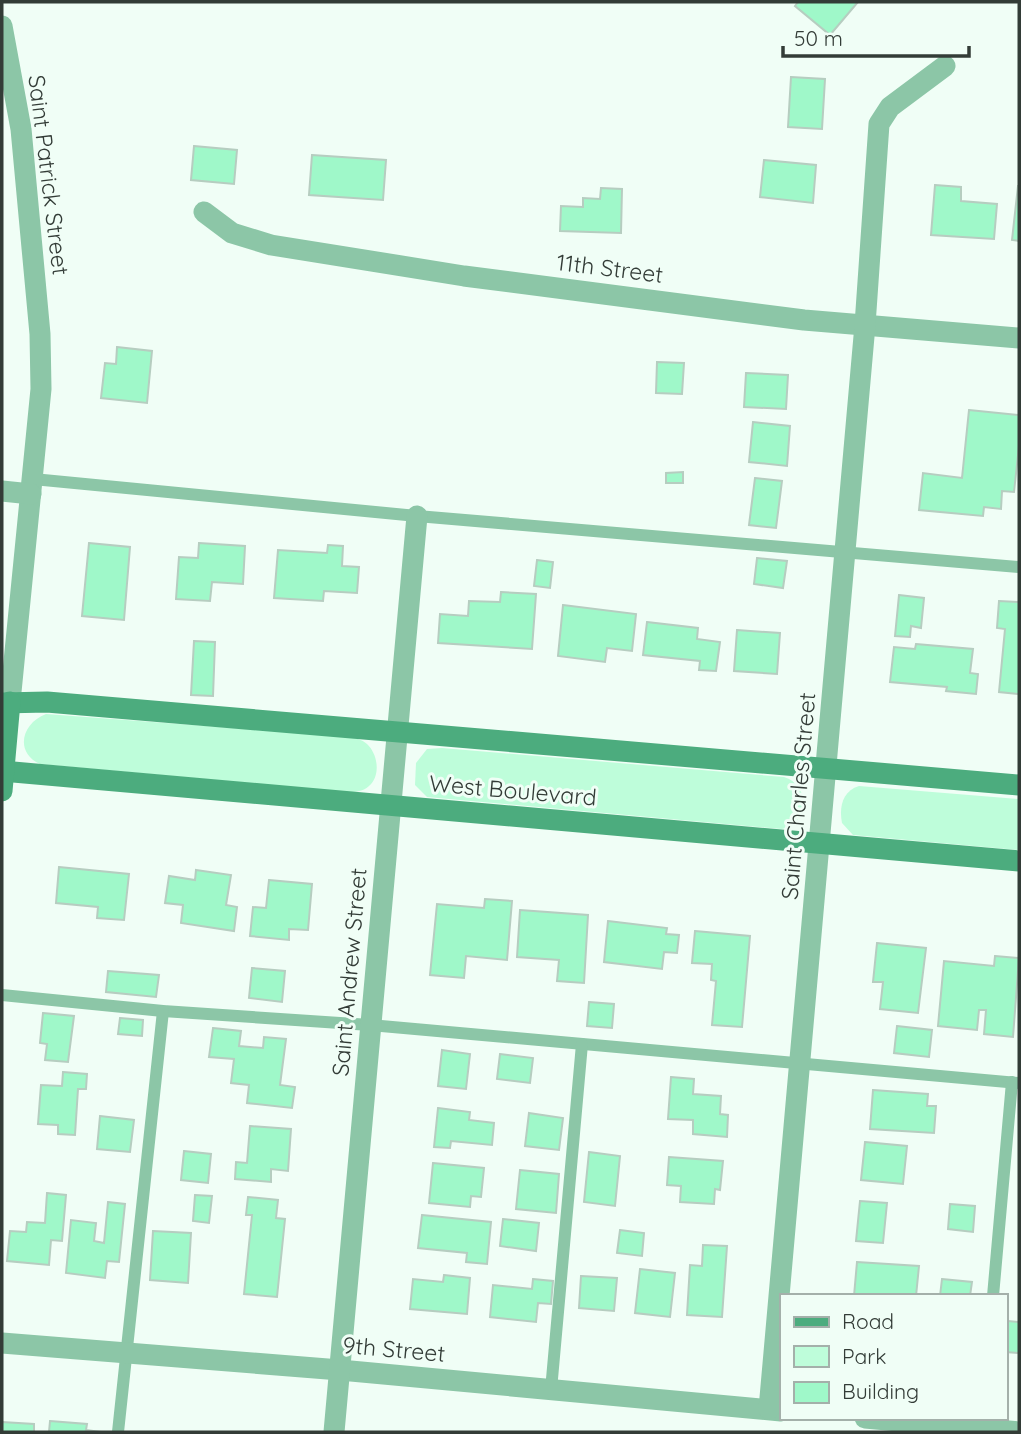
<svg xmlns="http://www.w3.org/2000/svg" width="1021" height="1434" font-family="Quicksand,sans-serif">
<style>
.green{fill:#befdda}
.building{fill:#9ff8c9;stroke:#b6cdc0;stroke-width:2}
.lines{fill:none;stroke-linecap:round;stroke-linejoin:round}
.lane{stroke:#8cc6a7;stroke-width:12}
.street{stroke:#8cc6a7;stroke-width:21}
.secondary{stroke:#4cac7e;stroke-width:21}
.labels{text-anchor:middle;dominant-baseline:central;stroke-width:6;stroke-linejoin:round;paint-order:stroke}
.street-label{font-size:23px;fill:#333c37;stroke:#f0fef6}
</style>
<rect width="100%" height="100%" fill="#f0fef6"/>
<!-- green -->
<g class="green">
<path d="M46,714L351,737C357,739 363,740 367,744C378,754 381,776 369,786C363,792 354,792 347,792L40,764C14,752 22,723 46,714Z"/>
<path d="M442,748L784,777C810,784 810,823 782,829L427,797L415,785L416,763L427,749Z"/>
<path d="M859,786L1019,799V850L853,835L842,823C839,808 842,791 859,786Z"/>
</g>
<!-- building -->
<g class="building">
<path d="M798,2H858L830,35L795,6Z"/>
<path d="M791,77L825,79L822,129L788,127Z"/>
<path d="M194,146L237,150L234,184L191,180Z"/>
<path d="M312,155L386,160L383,200L309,195Z"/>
<path d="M764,160L816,165L813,203L760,197Z"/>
<path d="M935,185L961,187V201L997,204L994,239L931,235Z"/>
<path d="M1018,186H1019V241L1012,240Z"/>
<path d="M601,188L622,189L621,233L560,231L561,206L583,207V198L600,199Z"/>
<path d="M117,347L152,351L147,403L101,398L105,363L116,364Z"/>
<path d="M657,362L684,363L682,394L656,393Z"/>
<path d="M746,373L788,375L786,409L744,407Z"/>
<path d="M969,410L1019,415V446L1014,492L1002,491L1001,509L984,507L983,516L919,510L923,473L962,478Z"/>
<path d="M753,422L790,426L787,466L749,462Z"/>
<path d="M683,472V483H666V473Z"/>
<path d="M755,478L782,481L776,528L749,525Z"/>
<path d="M89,543L130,547L124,620L82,616Z"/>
<path d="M199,543L245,546L243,584L212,582L210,601L176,599L179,557L198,558Z"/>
<path d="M328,545L343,546L342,566L359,567L357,593L324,591L323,601L274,598L278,550L327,553Z"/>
<path d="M757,558L787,561L783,588L754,584Z"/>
<path d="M537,560L553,562L550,588L534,586Z"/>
<path d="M501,592L536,594L532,649L438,643L440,614L468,616L469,601L500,602Z"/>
<path d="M899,595L924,598L921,628L911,626L910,637L895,636Z"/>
<path d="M999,601L1019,602V694L999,692L1005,629L997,628Z"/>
<path d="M563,605L636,614L632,651L607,648L605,662L558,656Z"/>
<path d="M647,622L698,628L697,639L720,642L716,671L699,670L700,661L643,655Z"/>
<path d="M737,630L780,633L777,674L734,671Z"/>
<path d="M194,641L215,642L213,696L191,695Z"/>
<path d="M916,644L973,649L970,673L978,674L976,694L946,691L947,687L890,682L894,647L915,649Z"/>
<path d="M59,867L129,874L124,920L97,918L98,907L56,903Z"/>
<path d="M196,870L231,875L226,905L237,907L234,931L181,923L183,905L165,903L169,876L195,880Z"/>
<path d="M269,880L312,884L308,930L289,929V940L250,936L253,907L266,908Z"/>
<path d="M485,899L512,901L507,960L466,956L464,978L430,975L437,904L484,908Z"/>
<path d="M520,910L588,915L584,983L557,981L559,960L517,957Z"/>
<path d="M608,921L667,928L666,934L679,935L677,953L664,952L662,969L604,962Z"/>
<path d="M695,931L750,936L742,1027L712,1025L716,981L711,980L712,964L692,963Z"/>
<path d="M877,943L926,948L918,1013L880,1009L883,982H873Z"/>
<path d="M995,956L1019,958L1013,1037L984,1034L986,1010H979L977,1030L938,1026L944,961L994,966Z"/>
<path d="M252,968L285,971L282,1002L249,998Z"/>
<path d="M108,971L159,975L156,997L106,992Z"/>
<path d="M589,1002L614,1004L612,1028L587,1026Z"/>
<path d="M43,1013L74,1016L68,1062L45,1060L47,1044L40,1043Z"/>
<path d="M120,1018L143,1020L142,1036L118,1034Z"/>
<path d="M897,1026L932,1030L929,1057L894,1053Z"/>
<path d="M213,1028L241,1031L239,1046L263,1048L264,1037L286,1039L280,1085L295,1087L292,1108L247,1103L249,1085L231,1083L234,1059L209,1057Z"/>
<path d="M442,1050L470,1054L466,1089L438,1086Z"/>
<path d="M500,1054L533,1058L530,1083L497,1079Z"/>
<path d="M63,1072L87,1074L86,1089H78L75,1135L58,1134V1125L38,1124L41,1085L62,1086Z"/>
<path d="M671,1077L694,1079L693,1094L721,1096L720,1114L728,1115L727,1137L693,1134V1120L668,1119Z"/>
<path d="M873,1090L928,1094L927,1106H936L934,1133L870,1129Z"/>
<path d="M438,1108L470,1112L469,1120L494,1123L492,1145L451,1141L450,1148L434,1147Z"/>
<path d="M529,1113L563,1118L559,1150L525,1146Z"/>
<path d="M100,1116L134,1120L130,1152L97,1149Z"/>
<path d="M250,1126L291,1129L288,1171L271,1169V1182L235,1179L236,1162L247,1163Z"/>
<path d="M865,1142L907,1146L903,1184L861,1180Z"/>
<path d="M184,1151L211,1154L208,1183L181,1180Z"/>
<path d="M589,1152L620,1156L615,1206L584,1202Z"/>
<path d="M669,1157L723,1161L720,1190L715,1189L714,1204L680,1202L681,1186L667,1185Z"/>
<path d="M433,1163L484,1168L481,1197L471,1196L470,1207L429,1203Z"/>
<path d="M520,1170L559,1174L556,1213L516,1209Z"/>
<path d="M47,1193L66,1195L62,1241L51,1240L49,1265L7,1261L10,1231L26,1232L27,1222L45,1223Z"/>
<path d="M195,1195L212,1196L209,1223L193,1221Z"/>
<path d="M248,1197L278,1200L276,1218L285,1219L277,1297L244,1294L252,1215H246Z"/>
<path d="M860,1201L887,1203L883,1243L856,1241Z"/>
<path d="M108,1202L125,1204L119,1262L107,1261L105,1278L66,1273L71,1220L96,1223L94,1241L104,1243Z"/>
<path d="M950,1204L975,1206L973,1232L948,1229Z"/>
<path d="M422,1215L491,1222L487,1264L466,1262L467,1253L418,1248Z"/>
<path d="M503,1219L539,1223L536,1251L500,1246Z"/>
<path d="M620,1230L644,1233L642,1256L617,1253Z"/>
<path d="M153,1231L191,1233L188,1283L150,1280Z"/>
<path d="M703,1245L727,1246L722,1317L687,1315L690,1265L702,1266Z"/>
<path d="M857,1262L919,1266L916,1296H854Z"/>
<path d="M640,1269L675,1273L670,1317L635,1313Z"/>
<path d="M444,1275L470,1278L467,1314L410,1309L413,1279L443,1282Z"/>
<path d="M581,1276L617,1278L614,1311L579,1308Z"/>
<path d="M533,1279L553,1281L551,1304L538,1303L536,1322L490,1317L493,1285L532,1289Z"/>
<path d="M942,1279L972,1282L970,1296H940Z"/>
<path d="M1008,1321L1019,1322V1353L1006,1352Z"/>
<path d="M50,1421L87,1424L86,1430L101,1432H49Z"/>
<path d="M2,1422L34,1424V1432H2Z"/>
</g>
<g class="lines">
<!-- lane -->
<g class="lane">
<path d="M33,479L417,516L1019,567"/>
<path d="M2,995L163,1011L370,1025L1019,1083"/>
<path d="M993,1296L1012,1082"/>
<path d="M551,1390L582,1044"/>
<path d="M118,1432L163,1011"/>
</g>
<!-- street -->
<g class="street">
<path d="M2,26L21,129L40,334L41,389L10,702"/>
<path d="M204,212L232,233L271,245L464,276L804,320L1019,338"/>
<path d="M2,491L31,494"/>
<path d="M2,1343L340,1370L781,1411"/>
<path d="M769,1409L865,325L879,124L890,107L945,66"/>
<path d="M865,1418L1019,1432"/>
<path d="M334,1432L417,516"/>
</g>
<!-- secondary -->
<g class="secondary">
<path d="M2,703L47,702L1019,785"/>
<path d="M2,771L1019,861"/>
<path d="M2,791L10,702"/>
</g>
</g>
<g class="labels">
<!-- street labels -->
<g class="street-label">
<text transform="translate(49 175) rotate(83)">Saint Patrick Street</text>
<text transform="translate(610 268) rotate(7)">11th Street</text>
<text transform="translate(513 790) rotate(5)">West Boulevard</text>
<text transform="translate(798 796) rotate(-85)">Saint Charles Street</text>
<text transform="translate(349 972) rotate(-85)">Saint Andrew Street</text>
<text transform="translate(394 1349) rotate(5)">9th Street</text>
</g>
</g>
<!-- border -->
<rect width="1021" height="1434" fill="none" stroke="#333c37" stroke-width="7"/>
<!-- legend -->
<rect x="780" y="1294" width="228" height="126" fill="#f0fef6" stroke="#a4b0aa" stroke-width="2"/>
<rect x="794" y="1317" width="35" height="10" fill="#4cac7e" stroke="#a4b0aa" stroke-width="2"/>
<text x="842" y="1329" font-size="21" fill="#333c37">Road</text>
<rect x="794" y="1346" width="35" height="21" fill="#befdda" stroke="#a4b0aa" stroke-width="2"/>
<text x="842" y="1364" font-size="21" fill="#333c37">Park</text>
<rect x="794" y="1382" width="35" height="21" fill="#9ff8c9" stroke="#a4b0aa" stroke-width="2"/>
<text x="842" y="1399" font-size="21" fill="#333c37">Building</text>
<!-- scale -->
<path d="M783 46v10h186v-10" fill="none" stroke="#333c37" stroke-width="3.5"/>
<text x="794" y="46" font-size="21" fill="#333c37" stroke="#f0fef6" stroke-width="5" paint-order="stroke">50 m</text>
</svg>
